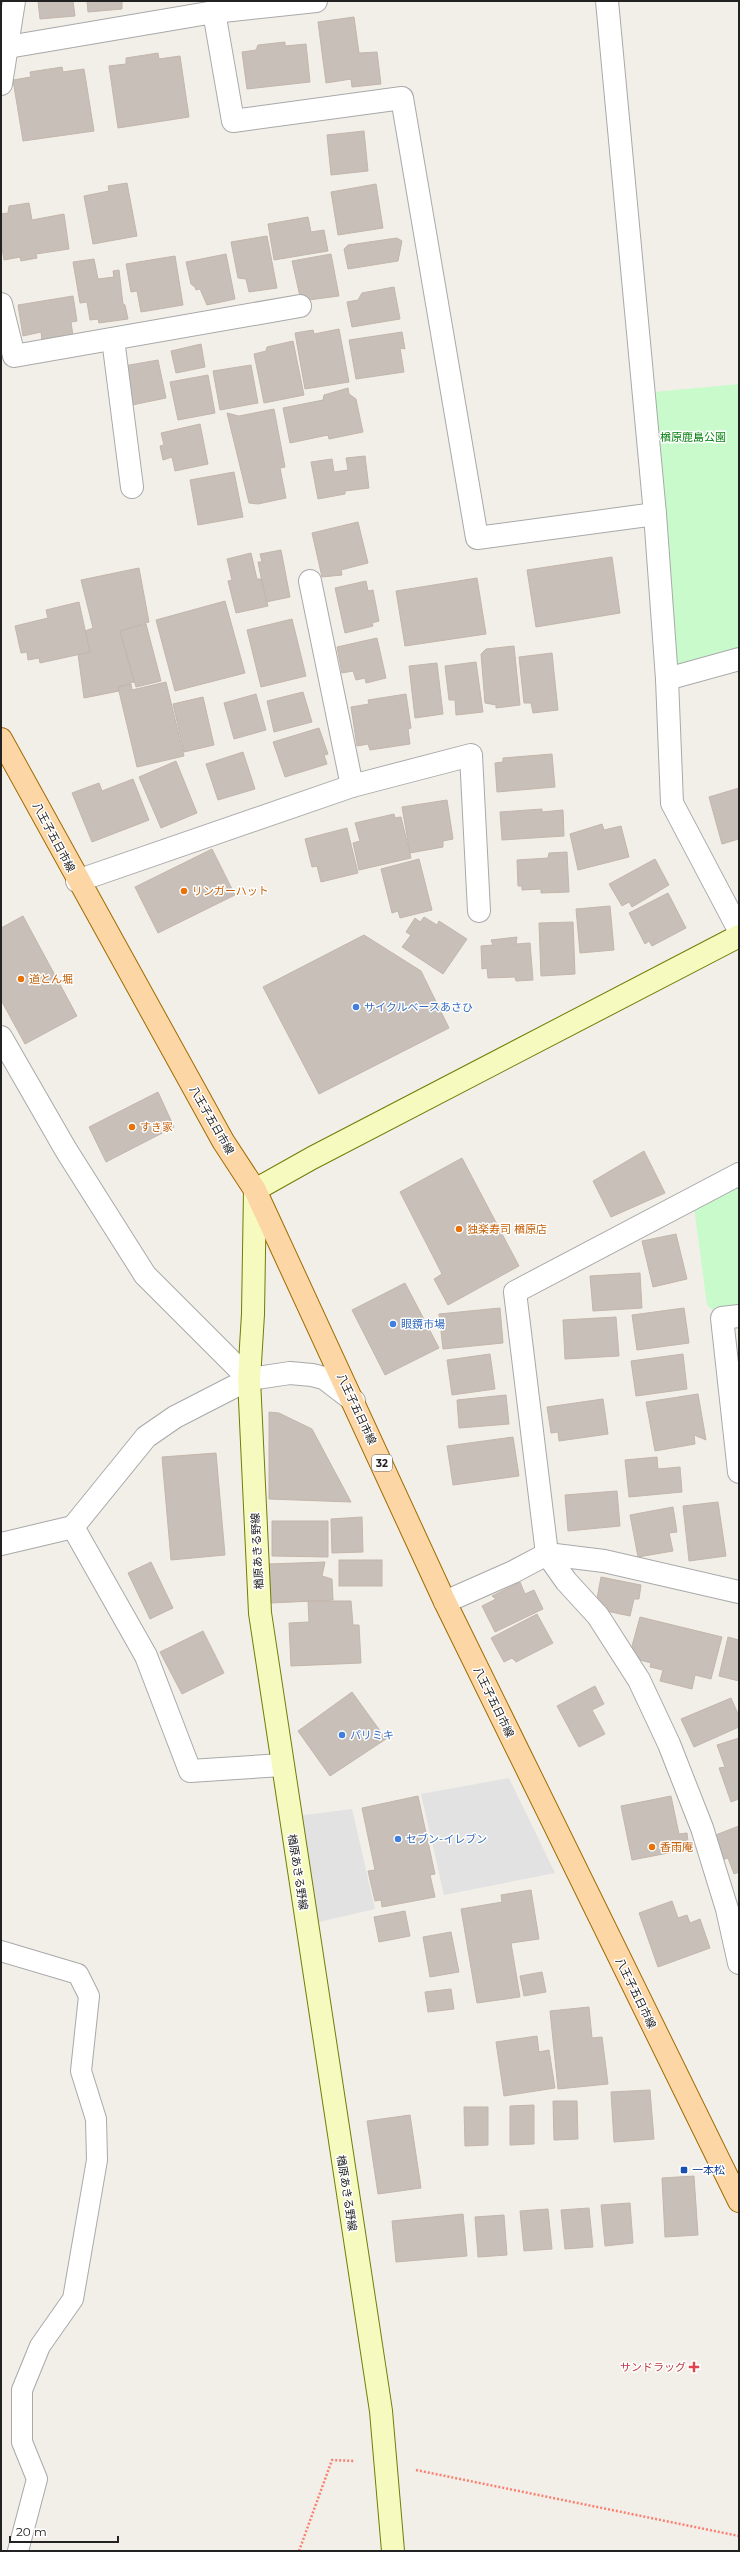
<svg xmlns="http://www.w3.org/2000/svg" width="740" height="2552" font-family="Montserrat,'Noto Sans JP',sans-serif">
<style>
.park{fill:#c8facc}
.parking{fill:#e2e2e2}
.building{fill:#c7bfb8;stroke:#c4b6ab}
.lines{fill:none;stroke-linecap:round;stroke-linejoin:round}
.lane-casing{stroke:#a9a9a9;stroke-width:22}
.street-casing{stroke:#a9a9a9;stroke-width:24}
.secondary-casing{stroke:#707d05;stroke-width:24}
.primary-casing{stroke:#a06b00;stroke-width:24}
.path{stroke:#fa8072;stroke-width:2.5;stroke-dasharray:2 2;stroke-linecap:butt}
.lane{stroke:#fff;stroke-width:20}
.street{stroke:#fff;stroke-width:22}
.secondary{stroke:#f7fabf;stroke-width:22}
.primary{stroke:#fcd6a4;stroke-width:22}
.food-dot{fill:#e8710a;stroke:#fff;stroke-width:1.5}
.shop-dot{fill:#3f7fe0;stroke:#fff;stroke-width:1.5}
.transit-dot{fill:#1a4fb4;stroke:#fff;stroke-width:1.5}
.health-dot{fill:#e0444e;stroke:#fff;stroke-width:1.5}
.labels{text-anchor:middle;dominant-baseline:central;stroke-width:3;stroke-linejoin:round;paint-order:stroke}
.shield{fill:#fff;stroke:#646464;stroke-width:1}
.shield-label{font-size:10px;font-weight:bold;fill:#222}
.park-label{font-size:11px;fill:#0c8416;stroke:#fff}
.street-label{font-size:11px;fill:#222;stroke:#fff}
.food-label{font-size:11px;fill:#c56008;stroke:#fff;text-anchor:start}
.shop-label{font-size:11px;fill:#366cbe;stroke:#fff;text-anchor:start}
.transit-label{font-size:11px;fill:#164399;stroke:#fff;text-anchor:start}
.health-label{font-size:11px;fill:#be3a42;stroke:#fff;text-anchor:end}
</style>
<rect width="100%" height="100%" fill="#f2efe9"/>
<!-- park -->
<g class="park">
<path d="M739,384V659L667,679L643,393Z"/>
<path d="M739,1174V1316L722,1318L707,1305L693,1199Z"/>
</g>
<!-- parking -->
<g class="parking">
<path d="M509,1778L555,1873L444,1895L421,1794Z"/>
<path d="M352,1809L375,1909L306,1925L290,1817Z"/>
</g>
<!-- building -->
<g class="building">
<path d="M38,1H73L75,16L40,19Z"/>
<path d="M87,1H122V9L88,12Z"/>
<path d="M354,17L359,53L377,52L381,84L352,87L351,79L326,83L318,22Z"/>
<path d="M285,42V46L306,44L310,82L247,89L242,52L256,50L258,45Z"/>
<path d="M158,53L159,59L180,56L189,117L118,128L109,66L126,64V58Z"/>
<path d="M62,67L63,72L84,69L94,131L23,141L13,80L31,77L30,72Z"/>
<path d="M364,131L368,171L331,175L327,135Z"/>
<path d="M127,183L137,236L93,244L84,196L109,191L108,186Z"/>
<path d="M376,184L383,228L338,235L331,192Z"/>
<path d="M29,203L32,220L64,214L69,249L36,254L37,258L21,261L20,257L4,260L1,242V214L8,213L9,206Z"/>
<path d="M308,217L311,232L324,230L328,251L274,260L268,224Z"/>
<path d="M267,236L277,288L249,292L246,279L238,278L231,242Z"/>
<path d="M397,238L402,241L398,261L348,269L344,249L348,245Z"/>
<path d="M226,254L235,299L207,305L200,289L196,290L195,287L191,284L186,262Z"/>
<path d="M331,254L339,296L301,301L292,261Z"/>
<path d="M175,256L183,305L141,312L137,291L131,292L126,264Z"/>
<path d="M94,259L98,279L114,277L113,271L119,270L123,304L125,305L128,319L99,323L98,319L90,320L87,302L80,303L73,262Z"/>
<path d="M394,287L400,319L352,327L347,302L358,300L362,293Z"/>
<path d="M73,296L77,321L71,322L73,336L42,341L41,332L23,336L18,305Z"/>
<path d="M339,329L349,382L305,389L295,333L313,330L314,334Z"/>
<path d="M402,332L405,349L400,348L404,372L356,379L349,340Z"/>
<path d="M293,341L304,395L264,403L254,354L266,351L267,347Z"/>
<path d="M201,344L205,367L176,373L171,351Z"/>
<path d="M158,360L166,398L132,405L124,366Z"/>
<path d="M251,365L258,403L220,410L213,371Z"/>
<path d="M208,375L215,413L178,420L170,382Z"/>
<path d="M348,388L349,394L356,399L363,432L329,439L328,435L290,443L283,408L323,400L324,395Z"/>
<path d="M274,409L285,467L280,468L286,498L258,504L249,503L227,413L239,416Z"/>
<path d="M200,424L208,464L175,471L172,457L163,460L160,446L164,445L161,433Z"/>
<path d="M365,456L369,488L345,491V494L318,499L311,462L332,459L334,472L348,470L346,458Z"/>
<path d="M234,472L243,517L198,525L190,480Z"/>
<path d="M358,522L368,563L341,570L342,575L322,577L312,533Z"/>
<path d="M281,550L290,597L266,602L258,562H262L260,554Z"/>
<path d="M251,553L257,579H261L268,606L236,613L228,581L232,580L227,559Z"/>
<path d="M612,557L620,613L536,627L527,570Z"/>
<path d="M139,568L149,622L120,631L134,682L118,687L119,691L84,698L78,654L90,652L85,631L93,628L81,580Z"/>
<path d="M477,578L486,634L405,646L396,591Z"/>
<path d="M366,581L368,591L373,590L379,621L372,623L373,626L345,633L335,588Z"/>
<path d="M225,601L245,673L175,691L156,620Z"/>
<path d="M79,602L90,652L40,663L39,658L28,660L27,652L21,653L15,626L48,618L46,610Z"/>
<path d="M292,619L306,676L261,687L247,630Z"/>
<path d="M146,624L161,681L136,687L120,631Z"/>
<path d="M377,638L386,678L366,683L365,678L356,680L353,671L342,673L337,647Z"/>
<path d="M514,646L520,705L496,708V705L485,703L481,654L486,649Z"/>
<path d="M552,653L558,710L533,713L531,703H524L519,657Z"/>
<path d="M476,662L483,712L456,715L455,700H449L445,666Z"/>
<path d="M437,663L443,714L415,718L409,666Z"/>
<path d="M166,682L184,756L137,767L118,687L131,684L132,690Z"/>
<path d="M303,692L312,722L274,732L267,701Z"/>
<path d="M256,694L266,730L234,739L224,703Z"/>
<path d="M406,694L411,728L408,729L410,744L370,750L368,744L357,746L351,707L369,704L368,700Z"/>
<path d="M203,697L214,745L184,752L173,704Z"/>
<path d="M319,728L328,754L324,755L327,764L285,777L273,742Z"/>
<path d="M243,752L255,789L218,800L206,764Z"/>
<path d="M552,754L555,787L497,792L495,763L503,762V758Z"/>
<path d="M176,761L197,813L161,828L139,777Z"/>
<path d="M133,779L149,820L92,842L72,793L99,783L102,791Z"/>
<path d="M739,788V839L722,844L709,797Z"/>
<path d="M447,800L453,839L443,841V847L410,853L402,807Z"/>
<path d="M542,809V812L563,810L564,836L502,840L500,812Z"/>
<path d="M394,814L395,818L401,817L411,858L359,870L353,843L360,841L355,823Z"/>
<path d="M602,824L604,830L621,826L629,857L578,870L570,834Z"/>
<path d="M347,828L358,873L321,882L317,866L312,867L305,839Z"/>
<path d="M212,849L235,895L158,933L135,887Z"/>
<path d="M567,852L569,892L541,893V889L522,890V886H518L517,860L548,858L549,853Z"/>
<path d="M419,859L432,910L400,918L398,911L392,913L381,869Z"/>
<path d="M655,859L669,885L632,907L629,902L622,906L609,884Z"/>
<path d="M668,893L686,928L652,946L649,941L645,944L629,913Z"/>
<path d="M610,906L614,950L580,953L576,909Z"/>
<path d="M23,916L77,1016L25,1044L1,1000V928Z"/>
<path d="M424,917L437,925L439,921L467,939L443,974L402,947L411,935L406,932L415,918L420,922Z"/>
<path d="M573,922L575,974L541,976L539,923Z"/>
<path d="M364,935L421,971L449,1028L319,1094L263,987Z"/>
<path d="M517,937L516,944L530,943L533,980L516,981L515,977L488,978L487,968L482,969L481,946L493,945L491,940Z"/>
<path d="M158,1092L174,1127L106,1162L89,1127Z"/>
<path d="M644,1151L665,1193L611,1217L593,1181Z"/>
<path d="M462,1158L519,1266L448,1305L434,1279L442,1274L400,1192Z"/>
<path d="M676,1234L687,1279L653,1287L642,1241Z"/>
<path d="M640,1273L642,1308L593,1311L590,1276Z"/>
<path d="M405,1283L439,1348L385,1375L352,1310Z"/>
<path d="M500,1308L503,1343L443,1349L439,1314Z"/>
<path d="M684,1308L689,1343L637,1350L632,1315Z"/>
<path d="M616,1317L619,1356L565,1359L563,1320Z"/>
<path d="M490,1354L495,1389L452,1395L447,1360Z"/>
<path d="M683,1354L687,1389L636,1396L631,1361Z"/>
<path d="M698,1394L706,1440L694,1435L695,1444L655,1451L646,1402Z"/>
<path d="M506,1395L509,1424L459,1428L457,1400Z"/>
<path d="M603,1399L608,1434L559,1441L558,1432L551,1433L547,1407Z"/>
<path d="M269,1412L279,1413L312,1429L351,1502L269,1499Z"/>
<path d="M513,1437L519,1476L453,1485L447,1446Z"/>
<path d="M216,1453L225,1555L171,1560L162,1457Z"/>
<path d="M657,1457L658,1469L680,1467L682,1492L629,1497L625,1460Z"/>
<path d="M617,1491L620,1526L568,1531L565,1495Z"/>
<path d="M718,1502L726,1556L689,1561L683,1506Z"/>
<path d="M673,1507L677,1532L669,1533L673,1551L638,1557L630,1515Z"/>
<path d="M362,1517L363,1552L332,1553L331,1519Z"/>
<path d="M272,1521H328V1557L272,1556Z"/>
<rect x="339" y="1560" width="43" height="26"/>
<path d="M151,1562L173,1608L150,1619L128,1573Z"/>
<path d="M325,1562L322,1576L332,1579L333,1600L271,1603L269,1564Z"/>
<path d="M601,1577L641,1585L639,1599H634L630,1616L606,1611L607,1606L596,1604Z"/>
<path d="M520,1582L525,1594L534,1590L543,1609L495,1632L482,1606L496,1599L492,1596Z"/>
<path d="M308,1601H351L353,1625H359L361,1663L291,1666L289,1623L309,1622Z"/>
<path d="M537,1614L553,1643L516,1662L512,1658L504,1662L491,1638Z"/>
<path d="M640,1617L722,1637L711,1679L695,1675L692,1689L660,1681L663,1670L650,1667L651,1663L629,1657Z"/>
<path d="M203,1631L224,1673L182,1694L160,1652Z"/>
<path d="M728,1637L739,1640V1681L719,1676Z"/>
<path d="M595,1686L604,1704L592,1710L605,1734L579,1747L557,1706Z"/>
<path d="M352,1692L386,1739L330,1776L298,1731Z"/>
<path d="M731,1698L739,1716V1727L694,1747L681,1719Z"/>
<path d="M739,1738V1799L731,1802L719,1768L725,1767L717,1745Z"/>
<path d="M418,1796L435,1874L430,1875L435,1897L382,1907L381,1900L375,1901L368,1871L375,1870L362,1808Z"/>
<path d="M671,1796L679,1834L687,1833L689,1849L632,1860L621,1806Z"/>
<path d="M739,1826V1872L734,1874L728,1858L722,1860L713,1836Z"/>
<path d="M531,1890L539,1939L511,1943L520,1997L477,2003L461,1909L502,1902L501,1895Z"/>
<path d="M672,1901L678,1918L687,1915L690,1923L700,1919L710,1948L658,1967L639,1913Z"/>
<path d="M405,1911L410,1936L379,1942L374,1917Z"/>
<path d="M451,1932L459,1972L430,1977L423,1937Z"/>
<path d="M542,1972L546,1992L524,1996L520,1976Z"/>
<path d="M451,1989L454,2009L428,2012L425,1992Z"/>
<path d="M589,2007L592,2038L602,2037L608,2084L558,2089L550,2011Z"/>
<path d="M537,2036L539,2052L549,2050L555,2088L504,2096L496,2042Z"/>
<path d="M650,2090L654,2139L614,2142L611,2092Z"/>
<path d="M553,2101H577L578,2139L554,2140Z"/>
<path d="M534,2105V2144L510,2145V2106Z"/>
<path d="M464,2107H488V2145L465,2146Z"/>
<path d="M410,2115L421,2188L378,2194L367,2121Z"/>
<path d="M694,2176L698,2235L665,2237L662,2178Z"/>
<path d="M630,2203L633,2243L605,2246L601,2205Z"/>
<path d="M589,2208L593,2247L565,2249L561,2210Z"/>
<path d="M548,2209L552,2249L524,2251L520,2211Z"/>
<path d="M463,2214L467,2256L396,2262L392,2221Z"/>
<path d="M504,2215L507,2255L478,2257L475,2217Z"/>
</g>
<g class="lines">
<defs>
<path id="lane" d="M1,1951L78,1974L89,1996L81,2071L96,2119L97,2160L73,2299L40,2346L22,2390V2442L37,2479L18,2551"/>
<g id="street">
<path d="M607,1L655,514L667,679L672,803L739,930"/>
<path d="M214,12L233,121L402,98L477,538L655,514"/>
<path d="M8,47L214,12L316,1"/>
<path d="M1,84L14,1"/>
<path d="M1,304L14,356L300,306"/>
<path d="M113,339L132,487"/>
<path d="M310,581L352,786"/>
<path d="M667,679L739,659"/>
<path d="M77,881L352,786L471,755L479,911"/>
<path d="M1,1037L66,1150L145,1275L249,1379"/>
<path d="M739,1174L515,1292L547,1554L566,1581L598,1616L639,1680L669,1744L702,1828L727,1909L739,1963"/>
<path d="M739,1316L722,1318L739,1472"/>
<path d="M73,1527L146,1656L190,1771L282,1765"/>
<path d="M1,1544L73,1527L146,1437L175,1417L249,1379L290,1373L312,1375L324,1378L354,1401"/>
<path d="M445,1602L513,1572L547,1554L604,1561L739,1592"/>
</g>
<path id="secondary" d="M393,2551L381,2411L260,1613L249,1379L253,1314L255,1190L312,1158L739,936"/>
<path id="primary" d="M1,739L223,1141L255,1190L445,1602L739,2201"/>
</defs>
<!-- lane casing -->
<use href="#lane" class="lane-casing"/>
<!-- street casing -->
<use href="#street" class="street-casing"/>
<!-- secondary casing -->
<use href="#secondary" class="secondary-casing"/>
<!-- primary casing -->
<use href="#primary" class="primary-casing"/>
<!-- path -->
<g class="path">
<path d="M416,2470L739,2536"/>
<path d="M299,2551L332,2460L354,2461"/>
</g>
<!-- lane -->
<use href="#lane" class="lane"/>
<!-- street -->
<use href="#street" class="street"/>
<!-- secondary -->
<use href="#secondary" class="secondary"/>
<!-- primary -->
<use href="#primary" class="primary"/>
</g>
<!-- markers -->
<g class="food-dot">
<circle cx="184" cy="891" r="4"/>
<circle cx="21" cy="979" r="4"/>
<circle cx="132" cy="1127" r="4"/>
<circle cx="459" cy="1229" r="4"/>
<circle cx="652" cy="1847" r="4"/>
</g>
<g class="shop-dot">
<circle cx="356" cy="1007" r="4"/>
<circle cx="393" cy="1324" r="4"/>
<circle cx="342" cy="1735" r="4"/>
<circle cx="398" cy="1839" r="4"/>
</g>
<rect class="transit-dot" x="680" y="2166" width="8" height="8" rx="2"/>
<path class="health-dot" d="M692 2361h4v4h4v4h-4v4h-4v-4h-4v-4h4z"/>
<g class="labels">
<!-- shield labels -->
<rect class="shield" x="372" y="1455" width="20" height="16" rx="3"/>
<g class="shield-label">
<text x="382" y="1463">32</text>
</g>
<!-- park labels -->
<g class="park-label">
<text x="693" y="437">楢原鹿島公園</text>
</g>
<!-- street labels -->
<g class="street-label">
<text transform="translate(54 837) rotate(62)">八王子五日市線</text>
<text transform="translate(212 1120) rotate(60)">八王子五日市線</text>
<text transform="translate(357 1409) rotate(65)">八王子五日市線</text>
<text transform="translate(257 1551) rotate(-93)">楢原あきる野線</text>
<text transform="translate(494 1702) rotate(64)">八王子五日市線</text>
<text transform="translate(298 1872) rotate(81)">楢原あきる野線</text>
<text transform="translate(636 1993) rotate(64)">八王子五日市線</text>
<text transform="translate(347 2193) rotate(81)">楢原あきる野線</text>
</g>
<!-- food labels -->
<g class="food-label">
<text x="192" y="891">リンガーハット</text>
<text x="29" y="979">道とん堀</text>
<text x="140" y="1127">すき家</text>
<text x="467" y="1229">独楽寿司 楢原店</text>
<text x="660" y="1847">香雨庵</text>
</g>
<!-- shop labels -->
<g class="shop-label">
<text x="364" y="1007">サイクルベースあさひ</text>
<text x="401" y="1324">眼鏡市場</text>
<text x="350" y="1735">パリミキ</text>
<text x="406" y="1839">セブン-イレブン</text>
</g>
<!-- transit labels -->
<g class="transit-label">
<text x="692" y="2170">一本松</text>
</g>
<!-- health labels -->
<g class="health-label">
<text x="686" y="2367">サンドラッグ</text>
</g>
</g>
<!-- border -->
<rect width="740" height="2552" fill="none" stroke="#222222" stroke-width="4"/>
<!-- scale -->
<path d="M10 2536v6h108v-6" fill="none" stroke="#222222" stroke-width="2"/>
<text x="16" y="2536" font-size="12" fill="#222222" stroke="#ffffff" stroke-width="3" paint-order="stroke">20 m</text>
</svg>
